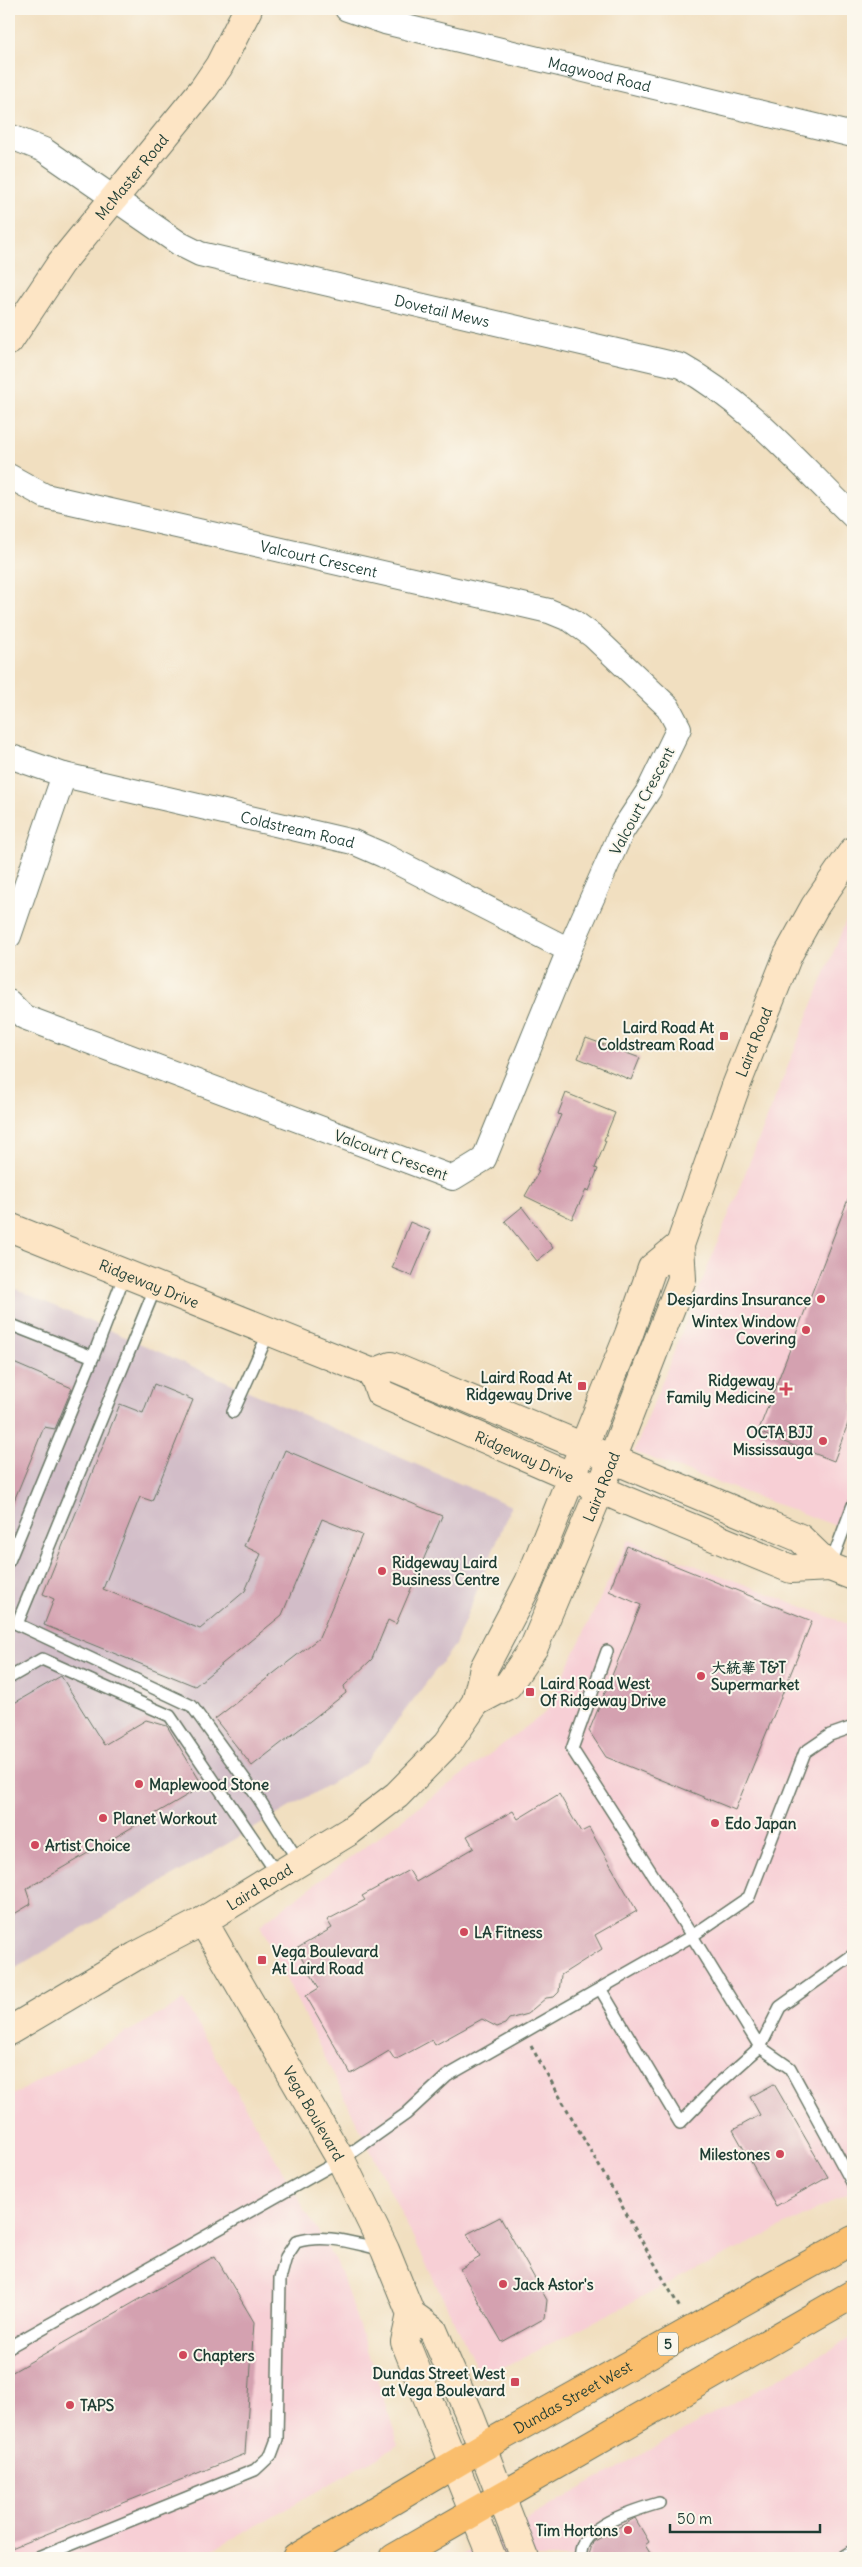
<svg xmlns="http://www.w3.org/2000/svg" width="862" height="2567" font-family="Delius,'LXGW WenKai TC',sans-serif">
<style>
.built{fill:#f7cfd5}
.industrial{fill:#d2bdc8}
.building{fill:#d4a1b0}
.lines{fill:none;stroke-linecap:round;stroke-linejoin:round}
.lane-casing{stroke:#687665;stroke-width:14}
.street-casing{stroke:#687665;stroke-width:26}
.secondary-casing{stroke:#687665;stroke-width:30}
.primary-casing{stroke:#687665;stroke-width:30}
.path{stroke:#687665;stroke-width:3;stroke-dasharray:4 4;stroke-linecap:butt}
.lane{stroke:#fff;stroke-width:11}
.street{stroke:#fff;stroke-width:24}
.secondary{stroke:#fde5c5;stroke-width:28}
.primary{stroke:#fabe6d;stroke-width:28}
.poi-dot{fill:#d1495b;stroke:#fbf7ec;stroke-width:2}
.labels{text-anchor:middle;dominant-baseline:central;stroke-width:4;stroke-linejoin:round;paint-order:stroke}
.shield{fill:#fbf7ec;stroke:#61756b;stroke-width:1}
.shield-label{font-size:14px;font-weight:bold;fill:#1f3d34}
.street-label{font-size:15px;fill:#1f3d34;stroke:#fbf7ec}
.poi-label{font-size:15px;font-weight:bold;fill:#1f3d34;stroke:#fbf7ec;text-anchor:start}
</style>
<rect width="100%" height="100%" fill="#fbf7ec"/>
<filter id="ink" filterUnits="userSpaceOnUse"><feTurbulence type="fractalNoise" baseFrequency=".02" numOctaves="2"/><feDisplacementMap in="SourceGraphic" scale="10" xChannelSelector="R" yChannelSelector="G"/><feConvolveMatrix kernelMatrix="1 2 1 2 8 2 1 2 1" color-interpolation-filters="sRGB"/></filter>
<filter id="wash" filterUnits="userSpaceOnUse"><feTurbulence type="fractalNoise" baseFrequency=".0096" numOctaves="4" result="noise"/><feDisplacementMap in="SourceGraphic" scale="20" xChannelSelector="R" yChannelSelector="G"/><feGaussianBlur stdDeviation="1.12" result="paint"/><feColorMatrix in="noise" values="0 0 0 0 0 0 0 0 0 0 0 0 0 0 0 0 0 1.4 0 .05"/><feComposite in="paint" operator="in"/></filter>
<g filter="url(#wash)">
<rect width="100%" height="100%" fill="#f1dfc0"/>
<!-- built -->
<g class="built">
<path d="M853,903V1532L634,1452Z"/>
<path d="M628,1540L853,1626V2191L482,2378L260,1925L546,1712Z"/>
<path d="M184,2001L340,2270L399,2445L198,2558H9V2097Z"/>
<path d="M853,2337V2558H457L721,2410Z"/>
</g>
<!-- industrial -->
<path class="industrial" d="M9,1286L511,1506L455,1645L365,1763L9,1972Z"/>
<g id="blocks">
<!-- building -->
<g class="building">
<path d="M586,1038L640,1058L631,1080L578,1058Z"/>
<path d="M566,1093L615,1113L604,1140L606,1141L595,1168L598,1169L589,1191L586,1190L572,1219L525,1196L539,1171L537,1170L561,1115L558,1114Z"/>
<path d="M852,1189L853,1410L834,1461L758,1432Z"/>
<path d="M522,1207L553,1248L537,1261L505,1221Z"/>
<path d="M410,1222L431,1231L412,1276L392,1268Z"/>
<path d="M9,1361L72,1388L55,1429L44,1427L9,1513Z"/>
<path d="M154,1384L193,1400L152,1501L140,1497L103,1589L200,1629L245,1591L261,1554L244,1546L285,1450L442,1516L396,1624L388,1620L372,1659L344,1686L346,1693L252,1766L215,1719L319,1638L362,1535L322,1519L282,1615L195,1686L44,1625L54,1599L43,1594L120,1404L143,1413Z"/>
<path d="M627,1546L812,1621L735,1810L606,1757L589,1731L641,1605L609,1591Z"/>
<path d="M61,1676L104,1745L146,1720L167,1726L203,1786L26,1889L31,1904L9,1917V1706Z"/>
<path d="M559,1794L581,1832L589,1828L637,1911L595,1935L602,1949L561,1975L559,1992L554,1997L546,1998L527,2014L509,2019L505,2024L497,2027L482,2019L435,2045L432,2040L395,2060L389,2051L351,2074L306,1996L319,1988L296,1949L332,1928L327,1920L365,1900L362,1896L409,1870L416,1882L474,1848L467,1836L513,1811L518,1819Z"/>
<path d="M774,2084L828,2177L776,2206L733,2130L760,2115L750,2097Z"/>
<path d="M500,2217L547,2300L545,2318L502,2342L460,2269L480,2257L467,2234Z"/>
<path d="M215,2256L254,2322L245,2454L9,2549V2374Z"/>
<path d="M635,2518L649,2542L645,2545L653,2558H588L593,2542Z"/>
</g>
</g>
</g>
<g filter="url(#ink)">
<use href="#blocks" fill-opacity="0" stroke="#687665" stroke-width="1"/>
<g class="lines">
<defs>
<g id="lane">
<path d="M156,1286L17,1624L192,1706L259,1799L299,1862"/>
<path d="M9,1324L93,1357L125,1274"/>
<path d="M233,1412L269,1332"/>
<path d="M9,1561L93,1357"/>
<path d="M830,1566L853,1505"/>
<path d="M607,1651L572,1749L692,1936L760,2047L790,2068L853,2184"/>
<path d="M9,1678L42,1659L170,1716L278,1875"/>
<path d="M601,1990L680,2123L716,2086L760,2047L780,2007L853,1955"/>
<path d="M9,2347L341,2160L406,2114L447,2076L692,1936L749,1897L805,1752L830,1735L853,1727"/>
<path d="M38,2558L255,2470L271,2455L277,2439L280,2279L286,2257L296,2242C325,2233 352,2243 381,2249"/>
<path d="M581,2558C576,2527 635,2510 659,2503"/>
<path d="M842,2558L853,2551"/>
</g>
<g id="street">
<path id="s1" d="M347,9L385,22L853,135"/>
<path id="s2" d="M9,136L44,150L180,244L200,254L681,366C748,403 799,464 853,516"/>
<path id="s3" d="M9,476L45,496L549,611L571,620L593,636L668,707L679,728L649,790L622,831L569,950L484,1159L453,1178L24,1017L9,1002"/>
<path id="s4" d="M9,756L64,775L353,842L383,855L569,950"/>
<path d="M9,936L64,775"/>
</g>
<g id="secondary">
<path id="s5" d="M9,341L61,263L204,88L219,66L248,9"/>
<path id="s6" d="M9,1227L373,1373L391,1366L800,1538L830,1567L853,1576"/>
<path id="s7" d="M373,1373L380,1393L627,1501L791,1569L830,1567"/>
<path id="s8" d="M476,1702L508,1685L534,1647L600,1490L682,1279L680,1245L736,1086L788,955L815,906L853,851"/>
<path id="s9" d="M203,1921L341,2160L385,2250L411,2314L433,2330L468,2411L525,2558"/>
<path id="s10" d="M9,2031L136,1956L203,1921L350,1831L397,1795L448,1743L476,1702L484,1668L529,1582L629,1334L652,1268L680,1245"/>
<path d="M411,2314L405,2342L492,2558"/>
</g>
<g id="primary">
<path id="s11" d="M296,2558L483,2447L853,2240"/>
<path d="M394,2558L853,2294"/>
</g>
</defs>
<!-- lane casing -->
<use href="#lane" class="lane-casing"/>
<!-- street casing -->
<use href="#street" class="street-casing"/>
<!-- secondary casing -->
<use href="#secondary" class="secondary-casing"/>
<!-- primary casing -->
<use href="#primary" class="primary-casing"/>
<!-- path -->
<path class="path" d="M531,2046L681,2310"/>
<!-- lane -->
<use href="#lane" class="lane"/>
<!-- street -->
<use href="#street" class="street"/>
<!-- secondary -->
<use href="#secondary" class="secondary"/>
<!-- primary -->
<use href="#primary" class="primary"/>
</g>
</g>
<!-- markers -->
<g class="poi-dot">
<rect x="719" y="1031" width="10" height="10" rx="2.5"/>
<circle cx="821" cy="1299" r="5"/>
<circle cx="806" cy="1330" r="5"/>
<rect x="577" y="1381" width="10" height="10" rx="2.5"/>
<path d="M783.5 1381.5h5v5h5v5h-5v5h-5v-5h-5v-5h5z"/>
<circle cx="823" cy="1441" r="5"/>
<circle cx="382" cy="1571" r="5"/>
<circle cx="701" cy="1676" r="5"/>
<rect x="525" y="1687" width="10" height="10" rx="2.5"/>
<circle cx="139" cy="1784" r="5"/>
<circle cx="103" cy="1818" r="5"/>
<circle cx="715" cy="1823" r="5"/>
<circle cx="35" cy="1845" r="5"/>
<circle cx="464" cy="1932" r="5"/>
<rect x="257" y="1955" width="10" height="10" rx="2.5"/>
<circle cx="780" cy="2154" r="5"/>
<circle cx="503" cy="2284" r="5"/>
<circle cx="183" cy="2355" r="5"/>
<rect x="510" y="2377" width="10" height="10" rx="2.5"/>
<circle cx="70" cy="2405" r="5"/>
<circle cx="628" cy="2530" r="5"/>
</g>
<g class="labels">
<!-- shield labels -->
<rect class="shield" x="658" y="2332.5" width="20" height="23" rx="4"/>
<g class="shield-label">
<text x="668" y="2344">5</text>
</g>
<!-- street labels -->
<g class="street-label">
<text stroke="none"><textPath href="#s1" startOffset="261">Magwood Road</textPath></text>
<text stroke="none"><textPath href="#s5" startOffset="205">McMaster Road</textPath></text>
<text stroke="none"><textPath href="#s2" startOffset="474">Dovetail Mews</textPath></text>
<text stroke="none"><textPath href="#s3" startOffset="322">Valcourt Crescent</textPath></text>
<text transform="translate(642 801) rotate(-62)">Valcourt Crescent</text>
<text stroke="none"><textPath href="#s4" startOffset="298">Coldstream Road</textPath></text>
<text stroke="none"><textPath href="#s8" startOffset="729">Laird Road</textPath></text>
<text transform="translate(391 1155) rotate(20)">Valcourt Crescent</text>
<text stroke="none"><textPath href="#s6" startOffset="151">Ridgeway Drive</textPath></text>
<text stroke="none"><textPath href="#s7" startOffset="179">Ridgeway Drive</textPath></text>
<text stroke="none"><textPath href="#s8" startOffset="256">Laird Road</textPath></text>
<text stroke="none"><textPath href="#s10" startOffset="289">Laird Road</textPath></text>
<text stroke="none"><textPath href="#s9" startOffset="222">Vega Boulevard</textPath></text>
<text stroke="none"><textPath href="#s11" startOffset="320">Dundas Street West</textPath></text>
</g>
<!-- poi labels -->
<g class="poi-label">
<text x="714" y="1027" text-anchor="end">Laird Road At<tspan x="714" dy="17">Coldstream Road</tspan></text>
<text x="811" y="1299" text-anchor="end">Desjardins Insurance</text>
<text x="796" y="1321" text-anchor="end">Wintex Window<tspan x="796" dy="17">Covering</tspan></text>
<text x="572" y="1377" text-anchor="end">Laird Road At<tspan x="572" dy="17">Ridgeway Drive</tspan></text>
<text x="775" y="1380" text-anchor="end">Ridgeway<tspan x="775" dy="17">Family Medicine</tspan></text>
<text x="813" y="1432" text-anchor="end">OCTA BJJ<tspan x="813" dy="17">Mississauga</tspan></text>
<text x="392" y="1562">Ridgeway Laird<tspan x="392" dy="17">Business Centre</tspan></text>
<text x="711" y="1667">大統華 T&amp;T<tspan x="711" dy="17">Supermarket</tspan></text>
<text x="540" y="1683">Laird Road West<tspan x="540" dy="17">Of Ridgeway Drive</tspan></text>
<text x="149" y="1784">Maplewood Stone</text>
<text x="113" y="1818">Planet Workout</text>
<text x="725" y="1823">Edo Japan</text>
<text x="45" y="1845">Artist Choice</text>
<text x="474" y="1932">LA Fitness</text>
<text x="272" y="1951">Vega Boulevard<tspan x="272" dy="17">At Laird Road</tspan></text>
<text x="770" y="2154" text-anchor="end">Milestones</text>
<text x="513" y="2284">Jack Astor's</text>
<text x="193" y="2355">Chapters</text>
<text x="505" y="2373" text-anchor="end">Dundas Street West<tspan x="505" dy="17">at Vega Boulevard</tspan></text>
<text x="80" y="2405">TAPS</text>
<text x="618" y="2530" text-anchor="end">Tim Hortons</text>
</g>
</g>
<!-- margin -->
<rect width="862" height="2567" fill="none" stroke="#fbf7ec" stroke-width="30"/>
<!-- scale -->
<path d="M670 2524v8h150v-8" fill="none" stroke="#1f3d34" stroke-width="2.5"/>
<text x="677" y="2524" font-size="15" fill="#1f3d34" stroke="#fbf7ec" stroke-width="4" paint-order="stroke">50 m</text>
</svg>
